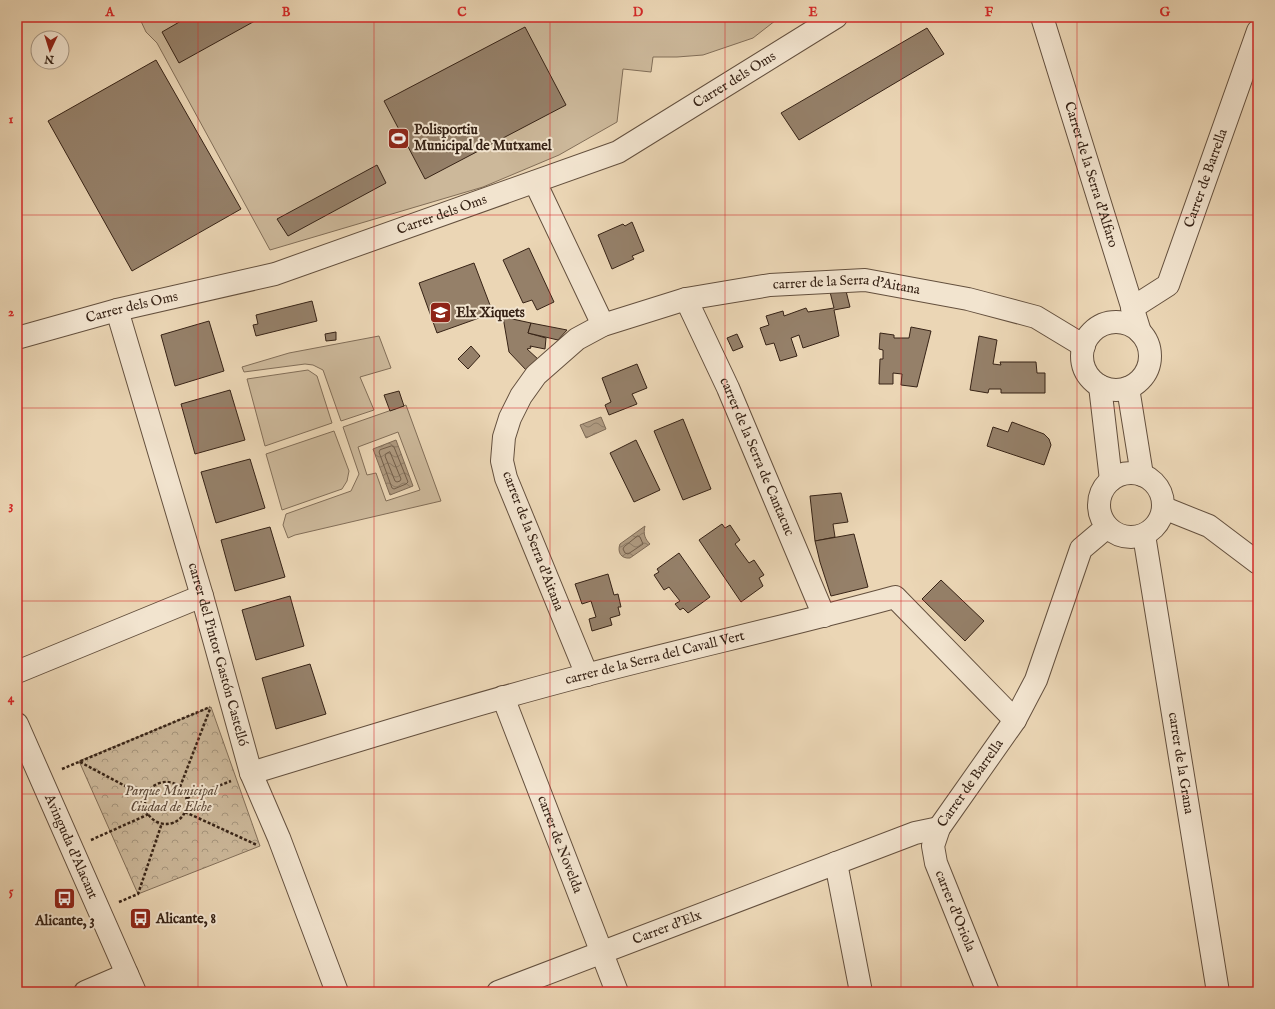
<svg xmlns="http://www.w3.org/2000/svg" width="1275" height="1009" font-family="'IM FELL English',serif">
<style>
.grass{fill:#ccb89a;stroke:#826e58;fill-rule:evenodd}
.park{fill:url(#park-crowns);stroke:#826e58}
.water{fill:url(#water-waves);stroke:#7e6a55}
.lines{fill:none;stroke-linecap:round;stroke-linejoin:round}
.shore{stroke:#725e4a;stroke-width:1}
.building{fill:#958069;stroke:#372316}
.minor-casing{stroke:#64503e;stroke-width:24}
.path{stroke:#372316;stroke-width:2.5;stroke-dasharray:3 2;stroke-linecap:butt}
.minor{stroke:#f2e4cf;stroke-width:22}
.grid{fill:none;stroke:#d62828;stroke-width:1;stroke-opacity:0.55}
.labels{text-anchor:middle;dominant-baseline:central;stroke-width:4;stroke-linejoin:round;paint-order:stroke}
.street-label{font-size:14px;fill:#372316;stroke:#f2e4cf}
.poi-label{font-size:14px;font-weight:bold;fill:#372316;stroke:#f2e4cf;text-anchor:start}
.park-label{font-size:14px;font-style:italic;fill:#5c4837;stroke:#f2e4cf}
.neatline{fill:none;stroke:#d62828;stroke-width:1.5}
.grid-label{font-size:13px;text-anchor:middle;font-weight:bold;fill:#d62828}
</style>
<defs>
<pattern id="park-crowns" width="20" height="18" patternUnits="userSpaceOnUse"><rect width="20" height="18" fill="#ccb89a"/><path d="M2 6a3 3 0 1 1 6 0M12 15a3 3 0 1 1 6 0" fill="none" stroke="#a6957d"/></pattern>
<pattern id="water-waves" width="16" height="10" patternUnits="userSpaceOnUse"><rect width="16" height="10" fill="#ae997f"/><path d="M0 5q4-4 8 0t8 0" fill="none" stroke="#8e7c67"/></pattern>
</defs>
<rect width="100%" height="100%" fill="#ebd6b5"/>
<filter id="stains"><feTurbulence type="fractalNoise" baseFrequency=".005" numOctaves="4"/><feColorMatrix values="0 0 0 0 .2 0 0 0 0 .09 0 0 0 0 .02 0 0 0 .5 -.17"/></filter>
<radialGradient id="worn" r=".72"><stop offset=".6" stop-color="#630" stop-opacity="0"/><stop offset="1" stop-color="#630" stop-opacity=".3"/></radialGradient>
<!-- grass -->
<g class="grass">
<path d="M139,17H780L753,38L703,55L677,57H653L651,72L623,69L617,122L559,155L483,187L270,250L157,43L146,32Z"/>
<path d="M379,336L391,368L360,377L374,410L341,421L323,370L313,365L305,364L244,372L242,367L289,353Z"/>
<path d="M308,370L317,376L332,423L265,446L247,379Z"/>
<path d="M406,405L441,501L295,535L288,538L283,525L286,514L351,491L359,474L343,427ZM398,432L420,490L386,501L376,473L367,475L358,447Z"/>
<path d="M334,431L349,471L347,481L342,489L282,510L266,454Z"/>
</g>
<!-- park -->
<path class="park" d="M211,707L260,846L138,894L79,761Z"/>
<!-- water -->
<g class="water">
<path d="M601,417L606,429L586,438L580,425Z"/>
<path d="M396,440L413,486L390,495L373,449Z"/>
<path d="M645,526C643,534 645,539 650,544L630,558C621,559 617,552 620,544Z"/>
</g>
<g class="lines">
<!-- shore -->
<g class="shore">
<path d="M392,446L394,447L408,482L406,484L394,489L392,488L379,452L380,450Z"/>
<path d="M390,452L401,479L400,481L397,482L395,481L385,456L386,454Z"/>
<path d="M638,536L640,537L643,544L628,554L625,553L623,549L624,547Z"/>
</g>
</g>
<!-- building -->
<g class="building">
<path d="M188,17H262L179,63L162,32Z"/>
<path d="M525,27L566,105L425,179L384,101Z"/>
<path d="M927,28L944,54L799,140L781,113Z"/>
<path d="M156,60L241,209L132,271L48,121Z"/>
<path d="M377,165L386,183L288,236L277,219Z"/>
<path d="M632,222L644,251L632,256L634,259L612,269L598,235L623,224L625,226Z"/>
<path d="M529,248L554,302L537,310L532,300L523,303L503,260Z"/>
<path d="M474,263L493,313L437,333L419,283Z"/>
<path d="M846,291L850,307L834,310L839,336L803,348L799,335L791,338L797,356L780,361L774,343L766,345L760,328L769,325L766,316L783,311L784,316L806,308L808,312L834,308L830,292Z"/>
<path d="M312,301L317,321L256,336L253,325L258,324L256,315Z"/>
<path d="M503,317L531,323L528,333L546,338L545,349L530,346L531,348L527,349L539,360L527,371L509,352Z"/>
<path d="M209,321L224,371L175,386L161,335Z"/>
<path d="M531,323L567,330L558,340L528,333Z"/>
<path d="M911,327L931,331L917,387L901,385L902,374L893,373V384H879L880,359H883V350L879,349L880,333L894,335V338H909Z"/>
<path d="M336,332V340L326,341L325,334Z"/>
<path d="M737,334L743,347L733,351L727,338Z"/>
<path d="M979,336L997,340L993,364L1001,365L1000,362H1036L1037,373H1045V393H1001V389H989L988,393L970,390Z"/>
<path d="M471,346L480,356L468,369L458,359Z"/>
<path d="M637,364L647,388L632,394L637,404L609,415L605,405L611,402L602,378Z"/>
<path d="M230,390L245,440L195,454L181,404Z"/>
<path d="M399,391L404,406L390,411L384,395Z"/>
<path d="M683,419L711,489L683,500L654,431Z"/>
<path d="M1012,422L1044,434L1049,439L1051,445L1044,465L987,446L993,427L1008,432Z"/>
<path d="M636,440L660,490L634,502L610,453Z"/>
<path d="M250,459L265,508L216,523L201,472Z"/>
<path d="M841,493L848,522L833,524L835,537L815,541L810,496Z"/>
<path d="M722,524L725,528L730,525L740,540L735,544L749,563L754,560L764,575L759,578L763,586L741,602L699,540Z"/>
<path d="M270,527L285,577L235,591L221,540Z"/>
<path d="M854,534L868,587L831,596L820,562L815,541Z"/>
<path d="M679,553L710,597L688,613L683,608L680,610L675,604L680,601L669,587L664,590L654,575L659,572L657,569Z"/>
<path d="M608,574L614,595L618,594L621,607H618L620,615L610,618L612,625L592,631L589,619L596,617L591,601L582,604L575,584Z"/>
<path d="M941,580L984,621L965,641L922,599Z"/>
<path d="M290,596L304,646L256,660L242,610Z"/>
<path d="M310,664L326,714L276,729L262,678Z"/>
</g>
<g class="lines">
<defs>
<g id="minor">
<path id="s1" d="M1042,17L1140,332"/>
<path d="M535,182L603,325"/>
<path id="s2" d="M686,299L728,388L824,616"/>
<path id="s3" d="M1132,308L1168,285L1258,31"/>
<path id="s4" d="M117,310L202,596L251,773L279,838L337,992"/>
<circle cx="1116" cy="356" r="34"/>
<path id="s5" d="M17,338L117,310L275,274L618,152L836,17"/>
<path d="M1100,386L1111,480"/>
<path d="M1128,388L1142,475"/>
<circle cx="1131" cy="505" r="32"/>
<path d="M1164,508L1209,526L1258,563"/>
<path id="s6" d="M1144,535L1218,992"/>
<path d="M17,672L202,596"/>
<path id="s7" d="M587,675L506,478L502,461L504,437L510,418L521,396L536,375L577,339L603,325L686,299L770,285L865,280L968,299L1036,317L1084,346"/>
<path id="s8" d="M503,697L617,992"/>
<path id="s9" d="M17,724L135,992"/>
<path id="s10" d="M251,773C363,739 474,704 586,675C689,648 793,625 895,597L1015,720"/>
<path d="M836,863L861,992"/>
<path d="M85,992L127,974"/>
<path id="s11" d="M498,992L915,833L939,828"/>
<path id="s12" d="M988,992L936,863L933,846L939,828L1015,720L1036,680L1081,549L1107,527"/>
</g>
</defs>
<!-- minor casing -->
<use href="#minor" class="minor-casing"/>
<!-- path -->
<g class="path">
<path d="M80,762L146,797"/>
<path d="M62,769L210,707"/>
<circle cx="166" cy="803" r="21"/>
<path d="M180,787L210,709"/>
<path d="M187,798L231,781"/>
<path d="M185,812L257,845"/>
<path d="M91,840L149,814"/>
<path d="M119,902L138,894L162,823"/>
</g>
<!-- minor -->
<use href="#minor" class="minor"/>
</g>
<!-- grid -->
<path class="grid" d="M198,17V992M374,17V992M550,17V992M725,17V992M901,17V992M1077,17V992M17,215H1258M17,408H1258M17,601H1258M17,794H1258"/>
<!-- icons -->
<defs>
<symbol id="stadium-square" viewBox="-11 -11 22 22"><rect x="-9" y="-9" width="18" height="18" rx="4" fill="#8f2418" stroke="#f2e4cf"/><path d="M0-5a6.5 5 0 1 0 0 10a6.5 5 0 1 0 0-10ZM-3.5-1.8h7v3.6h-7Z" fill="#fff"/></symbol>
<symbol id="school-square" viewBox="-11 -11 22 22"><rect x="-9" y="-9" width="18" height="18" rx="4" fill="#8f2418" stroke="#f2e4cf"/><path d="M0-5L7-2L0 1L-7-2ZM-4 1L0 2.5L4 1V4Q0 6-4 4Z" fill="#fff"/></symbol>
<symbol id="bus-square" viewBox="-11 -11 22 22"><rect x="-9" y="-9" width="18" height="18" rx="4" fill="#8f2418" stroke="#f2e4cf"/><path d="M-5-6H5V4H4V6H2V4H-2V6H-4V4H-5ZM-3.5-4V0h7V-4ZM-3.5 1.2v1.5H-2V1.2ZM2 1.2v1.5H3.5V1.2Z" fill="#fff"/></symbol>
</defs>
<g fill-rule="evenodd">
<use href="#stadium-square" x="386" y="126" width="25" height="25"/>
<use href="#school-square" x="428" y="300" width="25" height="25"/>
<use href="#bus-square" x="52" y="886" width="25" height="25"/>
<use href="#bus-square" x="128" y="906" width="25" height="25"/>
</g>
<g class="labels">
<!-- street labels -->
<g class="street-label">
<text stroke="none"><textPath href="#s5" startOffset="767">Carrer dels Oms</textPath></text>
<text stroke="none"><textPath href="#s1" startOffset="165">Carrer de la Serra d'Alfaro</textPath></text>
<text stroke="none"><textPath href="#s3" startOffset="156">Carrer de Barrella</textPath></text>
<text stroke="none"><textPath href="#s5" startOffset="443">Carrer dels Oms</textPath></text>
<text stroke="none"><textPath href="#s7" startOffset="658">carrer de la Serra d'Aitana</textPath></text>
<text stroke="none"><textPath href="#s5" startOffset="119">Carrer dels Oms</textPath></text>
<text stroke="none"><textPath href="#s2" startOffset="173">carrer de la Serra de Cantacuc</textPath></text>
<text transform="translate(533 541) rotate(69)">carrer de la Serra d'Aitana</text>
<text stroke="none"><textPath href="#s4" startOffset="359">carrer del Pintor Gastón Castelló</textPath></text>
<text stroke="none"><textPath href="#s10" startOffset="420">carrer de la Serra del Cavall Vert</textPath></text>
<text stroke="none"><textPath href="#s6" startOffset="231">carrer de la Grana</textPath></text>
<text stroke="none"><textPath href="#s12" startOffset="230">Carrer de Barrella</textPath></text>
<text stroke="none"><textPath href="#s8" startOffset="158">carrer de Novelda</textPath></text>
<text stroke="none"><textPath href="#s9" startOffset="134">Avinguda d'Alacant</textPath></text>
<text transform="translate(955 911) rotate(68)">carrer d'Oriola</text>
<text stroke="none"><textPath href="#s11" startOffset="181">Carrer d'Elx</textPath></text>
</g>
<!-- poi labels -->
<g class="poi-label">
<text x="414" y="130">Polisportiu<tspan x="414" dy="16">Municipal de Mutxamel</tspan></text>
<text x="456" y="313">Elx Xiquets</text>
<text x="156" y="919">Alicante, 8</text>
<text x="65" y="921" text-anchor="middle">Alicante, 3</text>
</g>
<!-- park labels -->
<g class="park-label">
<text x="171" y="791">Parque Municipal<tspan x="171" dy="16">Ciudad de Elche</tspan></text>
</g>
</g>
<!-- margin -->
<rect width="1275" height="1009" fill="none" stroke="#ebd6b5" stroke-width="44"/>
<!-- north arrow -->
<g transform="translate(50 50) rotate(184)"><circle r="19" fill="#f2e4cf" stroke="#a79785"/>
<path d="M0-3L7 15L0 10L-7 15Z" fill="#8f2418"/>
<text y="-6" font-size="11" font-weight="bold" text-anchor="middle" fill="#372316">N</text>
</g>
<rect x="22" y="22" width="1231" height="965" class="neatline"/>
<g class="grid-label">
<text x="110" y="16">A</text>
<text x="286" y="16">B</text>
<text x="462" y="16">C</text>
<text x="638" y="16">D</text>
<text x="813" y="16">E</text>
<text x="989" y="16">F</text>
<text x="1165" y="16">G</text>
<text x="11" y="123">1</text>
<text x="11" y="316">2</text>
<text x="11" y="509">3</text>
<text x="11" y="702">4</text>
<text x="11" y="895">5</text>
</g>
<rect width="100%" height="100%" filter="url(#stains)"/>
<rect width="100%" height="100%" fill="url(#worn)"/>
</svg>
